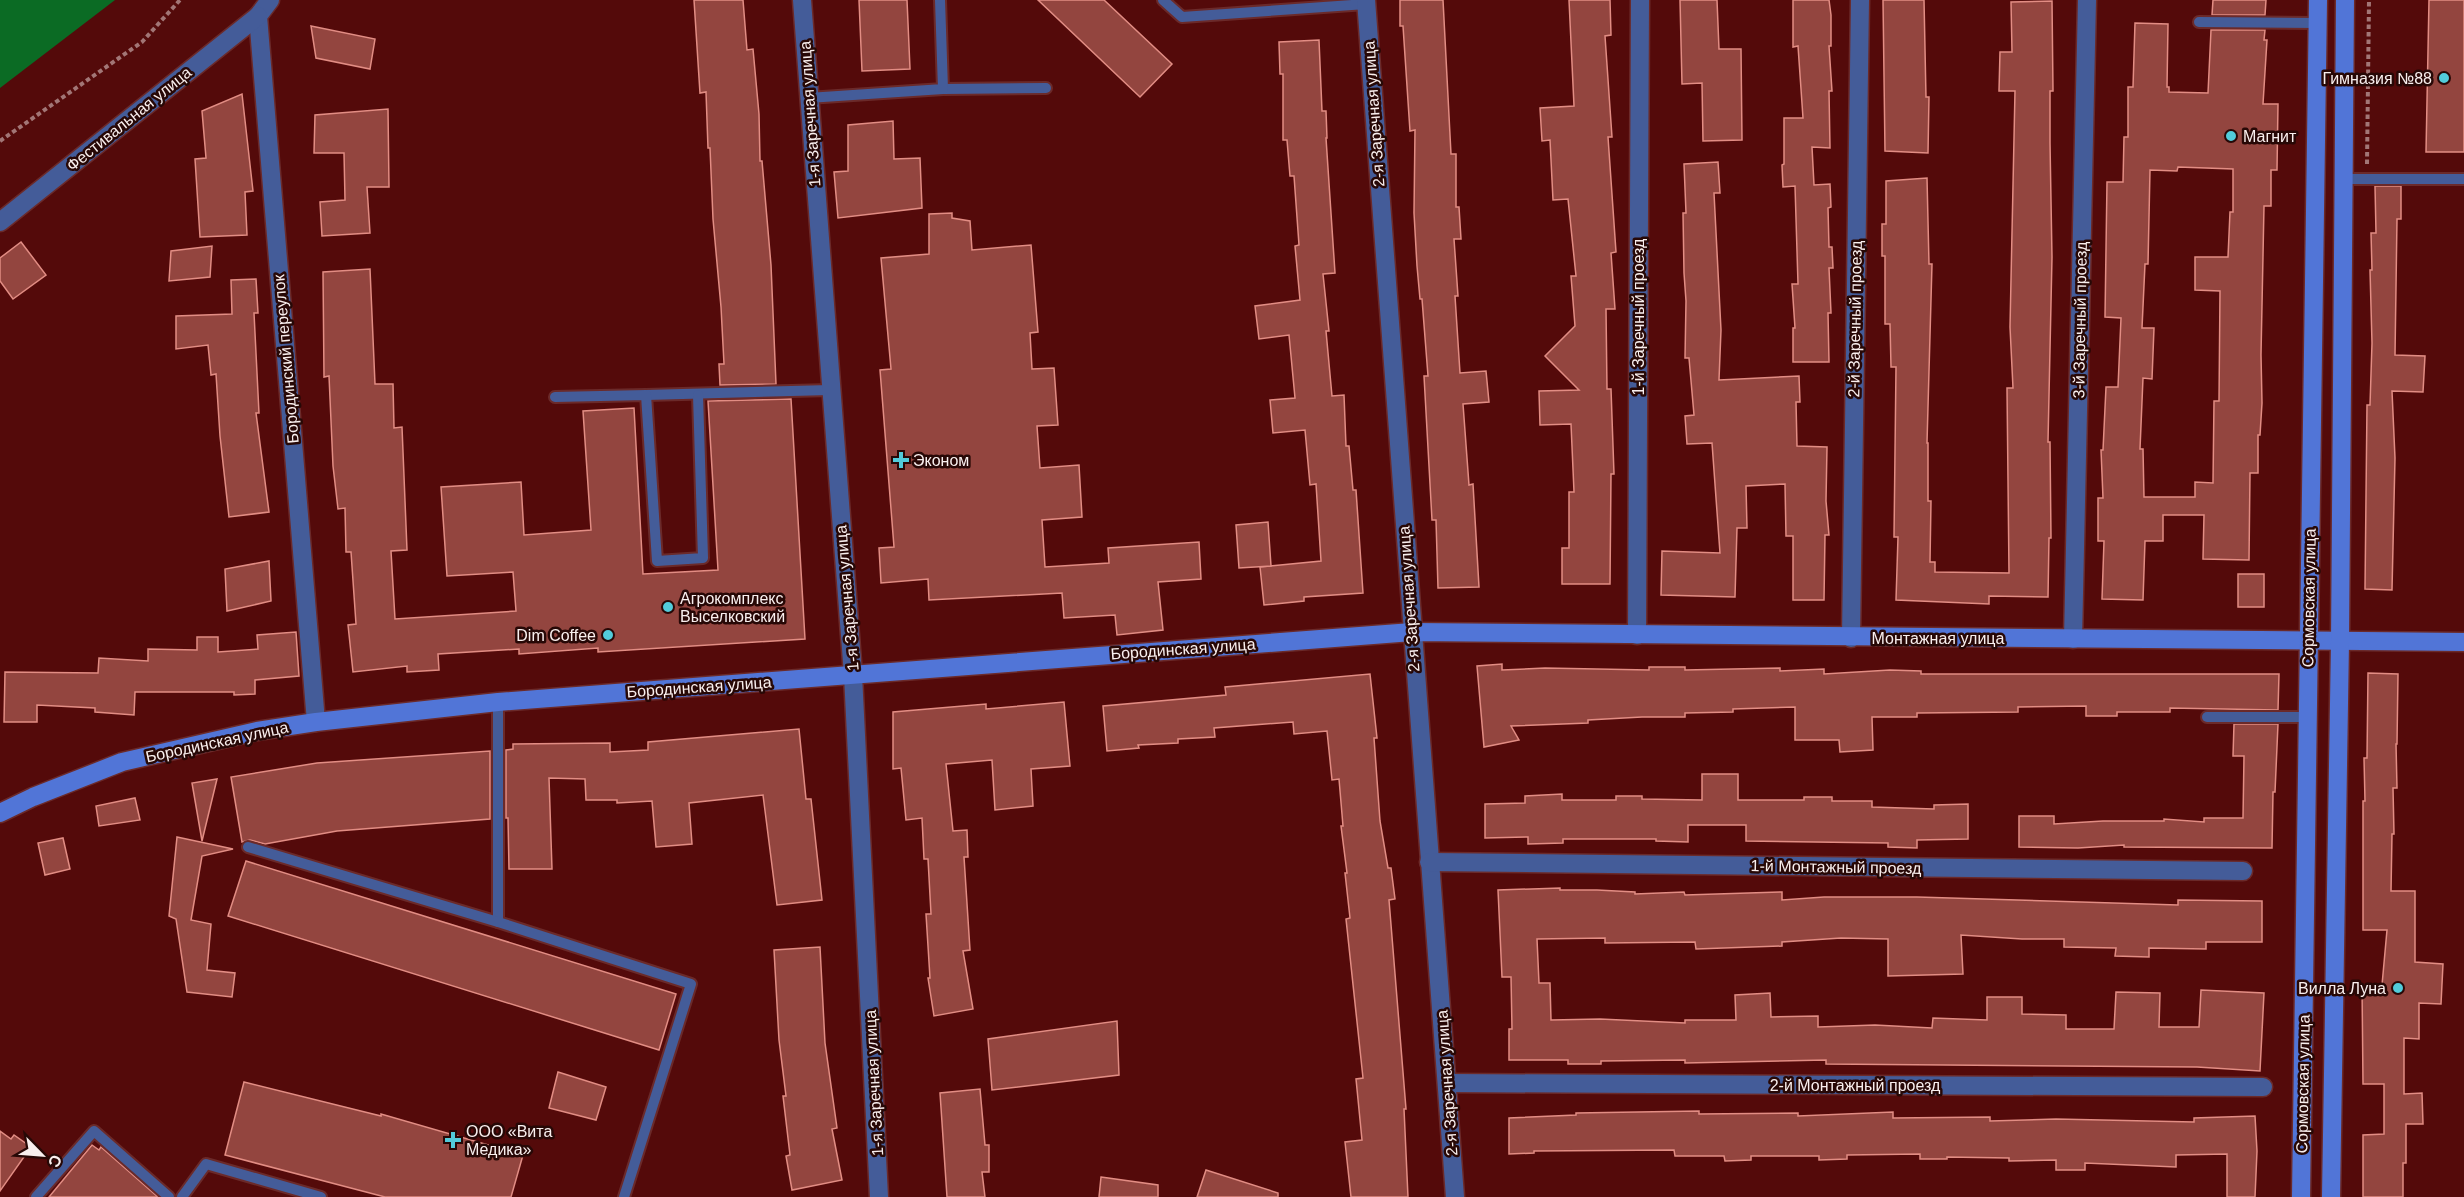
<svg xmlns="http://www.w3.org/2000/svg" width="2464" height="1197" font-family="Helvetica,sans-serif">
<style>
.water{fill:#0b6b24}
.building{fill:#93453f;stroke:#e28d84;stroke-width:1.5;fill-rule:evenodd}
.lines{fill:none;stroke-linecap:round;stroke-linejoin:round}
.lane-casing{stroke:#6b2a2a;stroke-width:14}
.street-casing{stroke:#6b2a2a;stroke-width:21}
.secondary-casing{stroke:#6b2a2a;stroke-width:21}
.path{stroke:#a27676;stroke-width:4;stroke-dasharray:4.5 3;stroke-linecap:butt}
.lane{stroke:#445c99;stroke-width:10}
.street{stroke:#445c99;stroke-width:18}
.secondary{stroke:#5175d7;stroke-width:18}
.poi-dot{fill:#52cbda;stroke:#270806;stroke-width:2}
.labels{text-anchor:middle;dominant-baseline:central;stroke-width:5;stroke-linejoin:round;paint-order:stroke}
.poi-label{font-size:16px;fill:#f9efee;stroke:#270806;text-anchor:start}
.street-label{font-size:16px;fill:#f9efee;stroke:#270806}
</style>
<rect width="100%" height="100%" fill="#540a0a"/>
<!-- water -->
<path class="water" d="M0,0H115L0,88Z"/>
<!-- building -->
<g class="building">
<path d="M694,0H743L747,50L753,49L759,114L760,161H762L771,265L776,384L720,385L719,364H724L721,307L713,219L710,148H708L706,92L700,93Z"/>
<path d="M859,0H907L910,69L862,71Z"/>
<path d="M1038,0H1104L1172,64L1140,97Z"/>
<path d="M1400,0H1443L1451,154H1456V207H1459L1461,239H1454L1458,296H1455L1460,373L1486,371L1489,402L1463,404L1469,485L1473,484L1479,587L1438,588L1436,520H1432L1424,376H1428L1422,299H1420L1417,266L1414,213L1415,130L1410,131L1403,26H1400Z"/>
<path d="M1569,0H1610L1611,35L1605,36L1612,137H1608L1616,252L1611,253L1615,309H1606L1607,389H1611L1614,474H1611L1610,584H1562V548H1569V492H1574L1571,424L1540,425L1539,391L1579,390L1545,356L1575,326L1571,276H1576L1568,199L1553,200L1550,140L1542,141L1540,108L1574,106Z"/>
<path d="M1680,0H1717L1719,49H1741L1742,140L1703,141L1702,83L1682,84Z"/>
<path d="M1793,0H1829L1831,15V46H1829L1832,91H1829L1830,148L1812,147L1814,185L1830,184L1831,207L1828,208L1829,247H1832L1833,268H1829L1831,313H1828L1829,362H1793V328H1795L1792,284H1798L1795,186L1783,187L1782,165L1784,164V118H1803L1798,46L1793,47Z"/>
<path d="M1883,0H1924L1926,97H1929L1928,153L1885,151Z"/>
<path d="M2213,0H2266L2265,15H2212Z"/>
<path d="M2429,0H2464V152H2426Z"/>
<path d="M2052,1L2053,91H2050V143L2052,257L2048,442H2050L2051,538H2049L2048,597L1989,596V604L1896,600L1898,537H1894L1896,367H1891L1890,324H1885V256H1882V224H1886V181L1927,178L1929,264H1932L1927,443H1928V501H1931L1930,562H1935V572L2009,573L2007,388H2013L2010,327L2015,91H1999L2000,52H2012L2011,2Z"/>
<path d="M2135,23L2168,24L2167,87H2169V92L2208,93L2211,30H2265L2264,40H2267L2263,104H2278L2277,170H2271V206H2264L2261,355L2262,403L2260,435H2258V473H2250L2249,560L2203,559L2204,515H2163V541H2145L2143,600L2102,599L2104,541H2098V498H2103L2101,450H2103L2106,387H2118L2121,318L2105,317L2107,182H2123L2124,137H2128V87H2133ZM2178,167L2233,169V212H2230L2228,257H2195V290L2220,291L2219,401H2214L2213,483L2195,482V497H2144L2143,449H2140L2143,378L2152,379L2154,328H2142L2145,264H2148L2150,170L2177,171Z"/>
<path d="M311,26L375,39L370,69L316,58Z"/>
<path d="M1319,40L1322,111H1326L1327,138H1326L1335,273L1323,274L1329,331H1326L1332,396L1344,395L1346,446H1349L1353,490H1356L1363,593L1304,597V601L1264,605L1260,567L1321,561L1316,484L1310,485L1305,430L1273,433L1270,400L1295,398L1289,335L1259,339L1255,306L1300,300L1295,246L1299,245L1294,176H1290L1287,140H1283V74H1280L1279,42Z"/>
<path d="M242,94L253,191L245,192L247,235L200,237L195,159L206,158L202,111Z"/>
<path d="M388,109L389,187H367L370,233L322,236L320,202L345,200L344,153H314L315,115Z"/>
<path d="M893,121L894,159L920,158L922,208L838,218L834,172L848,171V125Z"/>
<path d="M1718,162L1720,193H1714L1721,330L1719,380L1799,376L1800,402H1796L1797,446L1827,447L1826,501L1829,535H1825L1824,600H1793V536H1786L1785,484L1746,486L1747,528H1737L1735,597L1661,595L1662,551L1720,553L1712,443L1687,444L1685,416L1694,415L1689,358H1685L1686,301L1684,273L1683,213H1686L1684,164Z"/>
<path d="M2375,186H2401V219H2397L2395,355L2425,356L2423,392L2392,391L2395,458L2392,590L2365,589L2367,405H2370L2372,343L2370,270H2372L2371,233H2376Z"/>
<path d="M952,213V218L970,221L972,250L1031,245L1038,332L1030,333L1032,369L1054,368L1058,425L1037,426L1040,468L1079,465L1082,517L1042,520L1045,567L1109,563L1108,548L1199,542L1201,579L1158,582L1163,630L1117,635L1115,615L1064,618L1062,593L929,600L928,579L881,583L879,548L894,547L880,370L891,369L881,258L929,254V214Z"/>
<path d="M21,242L46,275L13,299L0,281V258Z"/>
<path d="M212,246L210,277L169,281L171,251Z"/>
<path d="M370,269L375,384H393L394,428L402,427L407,550L391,551L395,619L516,611L513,572L447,576L441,487L521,482L524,535L591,530L583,411L634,408L643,574L718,570L708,401L791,399L805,639L598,652V648L519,654V649L438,654L439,670L407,672V666L353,672L348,625L356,624L351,552H346L345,508L338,509L333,466L329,376L324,377L323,272Z"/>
<path d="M256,279L258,313H254L259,413H256L269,512L229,517L220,436L216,374L211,375L208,345L176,349V316L232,314L231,280Z"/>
<path d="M1268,522L1271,566L1239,568L1236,525Z"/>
<path d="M269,561L271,601L227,611L225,569Z"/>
<rect x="2238" y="574" width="26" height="33"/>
<path d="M296,632L299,676L255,680V694L234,695V692H135L134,715L95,712V708L37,705V722H4L5,672L98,673L99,658L148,661V649L197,650V637H218V652L258,649L257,635Z"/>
<path d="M1502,664V670L1545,668L1649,670V667H1685V670L1780,668V671L1824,669V674L1890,670L1921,671V674H2279L2278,710L2170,708V712H2117V716H2086V706L2018,707V712L1917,713V717H1872L1873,750L1840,752L1839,740H1795V707L1733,709V712L1685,713V717H1642L1588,720V723L1511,726L1519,740L1484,747L1477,666Z"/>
<path d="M2368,673L2398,674L2397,744H2396L2397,788H2393L2394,834H2392L2391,891H2415V962L2443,964L2441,1004L2419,1003V1039L2404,1038V1094L2422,1093L2423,1124H2406V1163H2403V1197H2363V1135L2384,1134V1084H2363L2362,985H2382L2387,930H2363V801H2365L2364,758H2367Z"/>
<path d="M1370,674L1377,738H1374L1380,821L1388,868H1391L1395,899L1389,900L1406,1109H1404L1408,1197H1351L1345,1142L1362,1140L1356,1079L1363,1078L1346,919L1350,918L1345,873H1347L1341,826H1343L1339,779L1332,780L1327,731L1294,734L1293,722L1214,728L1215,737L1178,739V743L1138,745L1139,748L1107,751L1103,706L1226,695L1225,687Z"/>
<path d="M1064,702L1070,766L1031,769L1033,806L995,810L992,760L946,764L953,831L967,830L968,857H964L970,950L963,951L973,1009L934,1016L928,978H930L926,914H931L928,859H924L922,818L906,820L901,768L893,769V712L986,704V709Z"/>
<path d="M2234,724H2278L2275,792H2273L2272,848L2124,847V845L2078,848L2019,847V816H2054V824L2103,821H2164V819L2204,822V818H2243L2244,756H2233Z"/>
<path d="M799,729L806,799H811L822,900L777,905L763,795L689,803L692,844L656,847L652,801L617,803V800H586L585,779L549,778L552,869H509L508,818H506V750L513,749V744L610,743V752L648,750V742Z"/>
<path d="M490,751V819L337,831L265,844L250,840L242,842L231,777L317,763Z"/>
<path d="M1702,774H1738V800H1804V797H1832V801H1872V807L1934,809V805L1968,804V839L1917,840V848L1888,847V843L1746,841V825H1688V842L1656,841V839H1563V843L1528,844V837L1485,838V804L1525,803V796L1562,794V800H1616V796H1642V799L1702,800Z"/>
<path d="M217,779L202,841L192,783Z"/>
<path d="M135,798L140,820L99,826L96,806Z"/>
<path d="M177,837L233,849L202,856L191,920L211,924L207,970L235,973L232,997L187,992L176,919L169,916Z"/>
<path d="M63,838L70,869L45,875L38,843Z"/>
<path d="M246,861L676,994L659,1050L228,916Z"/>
<path d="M1560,888V890H1597L1635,892V894L1684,892L1685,895L1782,892V900L1824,897H1917L2178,905V900L2262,901V942H2206V949L2149,948V957L2115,956L2116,948L2064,947V939H2022L1961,935L1963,974L1888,976V939L1841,938L1782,942V946L1696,949L1695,942L1605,943V938L1537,939L1539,983H1550L1551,1020L1600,1019L1685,1023V1020H1736L1735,995L1770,993L1771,1017L1818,1016V1027L1875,1025L1932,1028L1933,1018L1987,1020V997H2022V1014L2066,1015V1029H2114L2116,992L2160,993L2159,1027H2199L2201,990L2264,993L2260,1071L2197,1067L1826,1064V1060L1685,1063V1060L1601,1061V1064H1568V1060H1509V1029H1512L1511,977H1502L1498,890Z"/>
<path d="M820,947L825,1043L837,1128L832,1129L842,1180L792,1190L786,1156L790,1155L783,1096H786L779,1040L774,950Z"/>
<path d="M1117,1021L1119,1075L992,1090L988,1039Z"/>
<path d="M558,1072L606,1087L596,1120L549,1108Z"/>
<path d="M244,1082L381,1116V1114L523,1155L511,1197H385L225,1155Z"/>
<path d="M980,1089L985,1145H989V1172H982L985,1197H947L940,1093Z"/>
<path d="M1699,1111V1114L1798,1113V1116L1893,1112V1118L1990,1117V1121L2056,1119L2194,1122V1118L2255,1116L2257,1151L2255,1197H2227V1154L2176,1155V1167L2085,1163V1170H2056V1160L2009,1161V1158L1947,1157V1159H1920V1154L1847,1155V1159L1819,1160V1156H1751V1160L1725,1161L1724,1156H1675L1674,1150L1534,1151V1153L1509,1154V1118L1576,1115V1113Z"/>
<path d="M0,1131L11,1139L14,1135L31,1147L0,1191Z"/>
<path d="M92,1145L99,1150L101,1147L158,1197H49Z"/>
<path d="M1206,1170L1278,1193V1197H1197Z"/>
<path d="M1101,1177L1158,1185V1197H1099Z"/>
</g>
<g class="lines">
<defs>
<g id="lane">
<path d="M1163,0L1182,17L1366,4"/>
<path d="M2199,22L2318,23"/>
<path d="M943,89L1046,88"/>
<path d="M808,98L943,89L940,0"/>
<path d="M2342,179H2464"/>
<path d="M646,395L830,390"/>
<path d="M555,397L646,395L657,561L703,558L698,395"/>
<path d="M498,702V922"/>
<path d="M2207,717H2308"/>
<path d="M248,847L498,922L691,984L624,1197"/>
<path d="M36,1197L94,1131L169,1197"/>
<path d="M182,1197L206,1164L321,1197"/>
</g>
<g id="street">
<path d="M270,0L258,16L316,722"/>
<path d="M802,0L853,675L879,1197"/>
<path d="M1366,0L1455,1197"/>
<path d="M0,222L258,16"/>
<path d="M1637,635L1640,0"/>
<path d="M1851,638L1860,0"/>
<path d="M2073,639L2087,0"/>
<path d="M1429,862L2243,871"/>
<path d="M1448,1083L2263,1087"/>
</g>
<g id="secondary">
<path d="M0,813L33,797L122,762L257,731L316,722L498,702L1412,632L2464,642"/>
<path d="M2301,1197L2318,0"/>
<path d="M2331,1197L2340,642L2345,0"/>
</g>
</defs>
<!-- lane casing -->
<use href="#lane" class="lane-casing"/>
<!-- street casing -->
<use href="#street" class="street-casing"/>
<!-- secondary casing -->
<use href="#secondary" class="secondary-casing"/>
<!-- path -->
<g class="path">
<path d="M0,141L142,42L180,0"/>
<path d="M2367,164L2369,0"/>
</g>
<!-- lane -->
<use href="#lane" class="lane"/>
<!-- street -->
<use href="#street" class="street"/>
<!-- secondary -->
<use href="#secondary" class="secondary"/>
</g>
<!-- markers -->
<g class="poi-dot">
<circle cx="2444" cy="78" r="6"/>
<circle cx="2231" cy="136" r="6"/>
<path d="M898 451h6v6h6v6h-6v6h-6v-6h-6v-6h6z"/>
<circle cx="668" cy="607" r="6"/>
<circle cx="608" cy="635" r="6"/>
<circle cx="2398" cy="988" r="6"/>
<path d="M450 1131h6v6h6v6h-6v6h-6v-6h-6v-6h6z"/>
</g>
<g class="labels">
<!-- poi labels -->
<g class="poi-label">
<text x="2432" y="78" text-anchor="end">Гимназия №88</text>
<text x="2243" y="136">Магнит</text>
<text x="913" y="460">Эконом</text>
<text x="680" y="598">Агрокомплекс<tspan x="680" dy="18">Выселковский</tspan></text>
<text x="596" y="635" text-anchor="end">Dim Coffee</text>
<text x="2386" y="988" text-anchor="end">Вилла Луна</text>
<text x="466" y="1131">ООО «Вита<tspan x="466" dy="18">Медика»</tspan></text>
</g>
<!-- street labels -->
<g class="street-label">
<text transform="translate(810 114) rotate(-94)">1-я Заречная улица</text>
<text transform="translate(1374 114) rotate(-94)">2-я Заречная улица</text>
<text transform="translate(129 119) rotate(-39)">Фестивальная улица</text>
<text transform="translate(1638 317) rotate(-90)">1-й Заречный проезд</text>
<text transform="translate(1855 319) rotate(-89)">2-й Заречный проезд</text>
<text transform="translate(2080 320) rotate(-89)">3-й Заречный проезд</text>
<text transform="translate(286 359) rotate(-95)">Бородинский переулок</text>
<text transform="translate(847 598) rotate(-95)">1-я Заречная улица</text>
<text transform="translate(2309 598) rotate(-89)">Сормовская улица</text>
<text transform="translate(1409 599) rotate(-94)">2-я Заречная улица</text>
<text x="1938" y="638">Монтажная улица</text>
<text transform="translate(1183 649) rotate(-4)">Бородинская улица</text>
<text transform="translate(699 687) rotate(-4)">Бородинская улица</text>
<text transform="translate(217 742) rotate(-12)">Бородинская улица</text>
<text transform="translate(1836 867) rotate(1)">1-й Монтажный проезд</text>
<text transform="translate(874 1083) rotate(-93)">1-я Заречная улица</text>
<text transform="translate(1447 1083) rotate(-94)">2-я Заречная улица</text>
<text transform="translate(2303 1084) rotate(-89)">Сормовская улица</text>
<text x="1855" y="1085">2-й Монтажный проезд</text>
</g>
</g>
<!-- north arrow -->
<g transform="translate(42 1155) rotate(115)" stroke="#270806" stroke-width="4.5" paint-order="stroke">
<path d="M0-4.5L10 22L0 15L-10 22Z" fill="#f9efee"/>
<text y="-9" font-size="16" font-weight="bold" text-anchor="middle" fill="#f9efee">С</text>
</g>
</svg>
